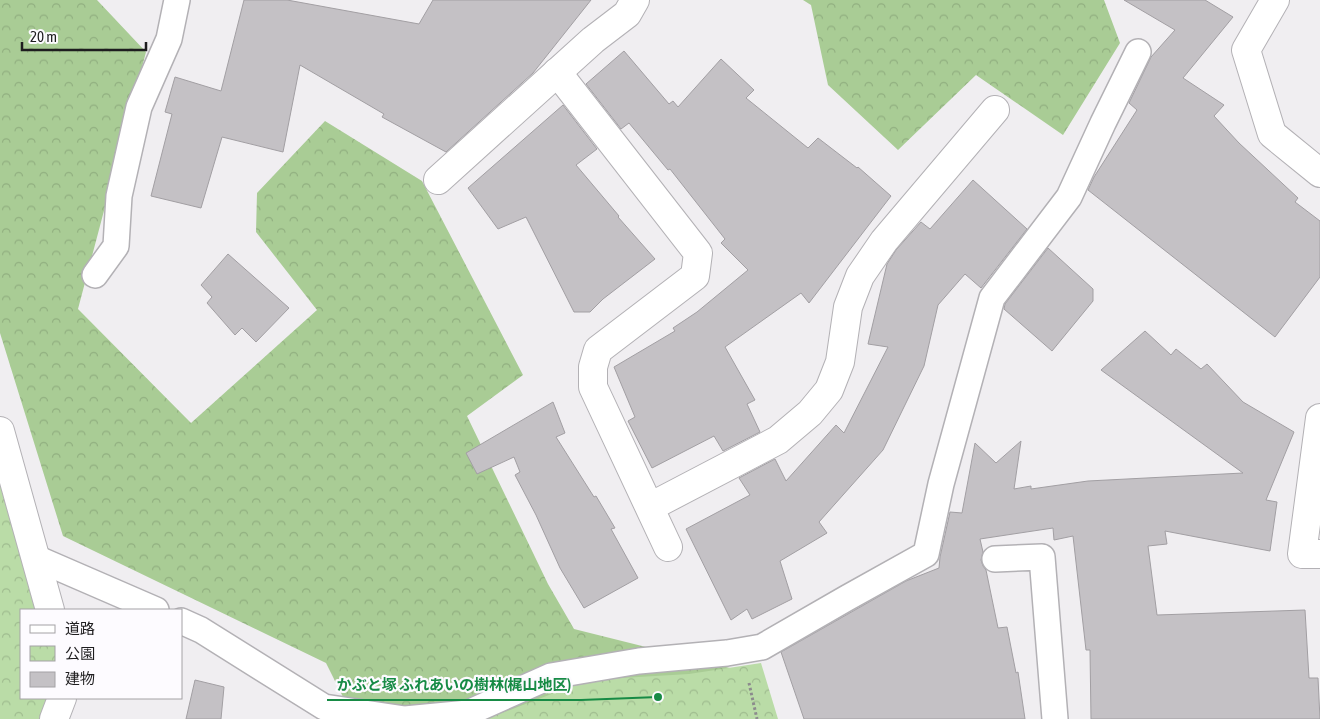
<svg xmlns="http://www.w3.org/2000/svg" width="1320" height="719" font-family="'Asap Condensed','Noto Sans JP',sans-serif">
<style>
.forest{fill:url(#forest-crowns)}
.park{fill:url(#park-crowns)}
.building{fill:#c4c1c5;stroke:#a29fa3}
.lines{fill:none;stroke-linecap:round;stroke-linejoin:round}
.service-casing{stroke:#b3b1b5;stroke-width:28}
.minor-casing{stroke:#b3b1b5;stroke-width:30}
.path{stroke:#8c8b8d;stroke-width:3;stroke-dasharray:2.5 2.5;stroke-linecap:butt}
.service{stroke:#fff;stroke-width:25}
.minor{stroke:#fff;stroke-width:28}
.leader{fill:none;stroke:#178b45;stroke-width:2}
.callout-dot{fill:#178b45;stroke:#fdfbff;stroke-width:2}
.callout-label{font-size:15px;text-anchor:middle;font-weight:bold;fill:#178b45;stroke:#fdfbff;stroke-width:4.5;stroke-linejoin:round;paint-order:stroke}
</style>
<defs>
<pattern id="forest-crowns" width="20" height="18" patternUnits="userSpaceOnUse" patternTransform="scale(1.25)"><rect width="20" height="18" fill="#a9cc95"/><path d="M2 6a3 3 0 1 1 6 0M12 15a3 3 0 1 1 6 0" fill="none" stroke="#91af80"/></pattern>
<pattern id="park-crowns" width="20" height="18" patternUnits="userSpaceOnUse" patternTransform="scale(1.25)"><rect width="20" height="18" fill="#badca7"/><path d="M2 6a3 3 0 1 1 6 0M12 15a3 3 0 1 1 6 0" fill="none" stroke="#9fbc8f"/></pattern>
</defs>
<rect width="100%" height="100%" fill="#f0eef1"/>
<!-- forest -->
<g class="forest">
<path d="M0,0H97L146,52L78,309L191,423L317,310L256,232L257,193L325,121L422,181L523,375L467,416L548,584L574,629L738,670L748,719H354L326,663L63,536L0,333Z"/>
<path d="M803,0H1104L1120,43L1063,135L976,75L898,150L828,85L811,5Z"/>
</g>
<!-- park -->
<g class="park">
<path d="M0,472L37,610H21V698H48L42,719H0Z"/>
<path d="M761,663L778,719H480L502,713L588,680L689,674Z"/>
</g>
<!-- building -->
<g class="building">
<path d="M244,0H287L419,24L433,0H591L533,73L446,152L382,117L384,114L300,65L283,152L222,137L201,208L151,196L172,114L165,112L175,77L221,91Z"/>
<path d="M1124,0H1205L1233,17L1183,78L1224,105L1214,116L1239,143L1298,198L1295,202L1320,221V277L1275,337L1088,190L1094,177L1137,110L1129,103L1151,57L1175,30Z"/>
<path d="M624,51L669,104L673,101L678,107L721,59L754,90L746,98L808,148L818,138L857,168L858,167L891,196L809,303L801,293L725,347L755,400L747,404L760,432L723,451L714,436L652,468L628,421L635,417L614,367L675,331L673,328L697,312L748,270L721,243L725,239L670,169L668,170L629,123L621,129L586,84Z"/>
<path d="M563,105L597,149L576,165L619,216L618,217L655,259L603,299L590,312H574L526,217L498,229L468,188Z"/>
<path d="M973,180L1027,229L981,288L965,274L938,305L924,366L883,450L819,522L827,533L780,561L792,599L752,619L747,609L731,620L686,529L750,495L739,478L775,459L786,481L836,425L844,433L888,347L868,344L887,264L896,250L921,222L930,229Z"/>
<path d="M1048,248L1093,289V301L1052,351L1004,309L1005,304Z"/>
<path d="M228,254L289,308L256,342L242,328L235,335L207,303L212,297L201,285Z"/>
<path d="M1145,331L1171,355L1176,349L1201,369L1207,364L1243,402L1294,432L1266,500L1277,502L1270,551L1165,531L1167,544L1148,546L1157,615L1305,610L1309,678H1318L1320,719H1091L1090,650H1086L1073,536L1054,540L1053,528L980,539L983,552L981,560L983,566L986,570L998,628L1007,627L1016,673L1018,672L1025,719H804L781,652L906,581L939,568L940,557L950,512L962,513L975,443L996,463L1021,441L1014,489L1031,486V489L1088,481L1243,473L1101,370Z"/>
<path d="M553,402L565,433L556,437L594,497L596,496L615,528L611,529L638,578L584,608L560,568L536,515L515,475L520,472L514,457L477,474L466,453Z"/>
<path d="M195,680L224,687L221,719H186Z"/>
</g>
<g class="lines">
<defs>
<g id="service">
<path d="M95,275L116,246L119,196L139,107L169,39L177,0"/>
<path d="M36,558L156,610"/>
<path d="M995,559L1042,557L1055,719"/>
<path d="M181,621L201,630L324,707L405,719L468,713L551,676L639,661L727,653L762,647L847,598L926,554L941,484L992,298L1069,197L1103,123L1138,52"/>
</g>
<g id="minor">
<path d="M1275,0L1246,50L1272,134L1320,173"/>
<path d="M557,72L698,253L695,276L598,350L593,367V387L668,547"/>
<path d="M438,180L593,40L627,14L635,0"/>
<path d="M1320,418L1302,554H1320"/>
<path d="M0,431L50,610"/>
<path d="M650,507L778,440L810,413L829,390L840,362L848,307L860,276L884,241L995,110"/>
<path d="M54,719L62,698"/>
</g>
</defs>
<!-- service casing -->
<use href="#service" class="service-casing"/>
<!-- minor casing -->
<use href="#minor" class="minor-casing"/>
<!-- path -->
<path class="path" d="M749,683L757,719"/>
<!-- service -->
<use href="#service" class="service"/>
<!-- minor -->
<use href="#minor" class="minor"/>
</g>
<!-- callouts -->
<path class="leader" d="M658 697L581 700H327"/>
<circle class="callout-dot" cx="658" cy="697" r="5"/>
<g class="callout-label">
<text x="454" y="690">かぶと塚 ふれあいの樹林(梶山地区)</text>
</g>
<!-- legend -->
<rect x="20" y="609" width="162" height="90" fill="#fdfbff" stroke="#a4a2a5"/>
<rect x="30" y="625" width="25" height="8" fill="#ffffff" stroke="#a4a2a5"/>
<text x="65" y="634" font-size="15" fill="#1e1d1f">道路</text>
<rect x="30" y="646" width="25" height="15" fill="url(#park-crowns)" stroke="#a4a2a5"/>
<text x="65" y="659" font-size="15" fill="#1e1d1f">公園</text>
<rect x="30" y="672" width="25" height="15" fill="#c4c1c5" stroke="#a4a2a5"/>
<text x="65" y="684" font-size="15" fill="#1e1d1f">建物</text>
<!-- scale -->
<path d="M22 42v8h124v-8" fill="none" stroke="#1e1d1f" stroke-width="2.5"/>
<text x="30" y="42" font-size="15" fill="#1e1d1f" stroke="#fdfbff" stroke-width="4" paint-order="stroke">20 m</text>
</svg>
